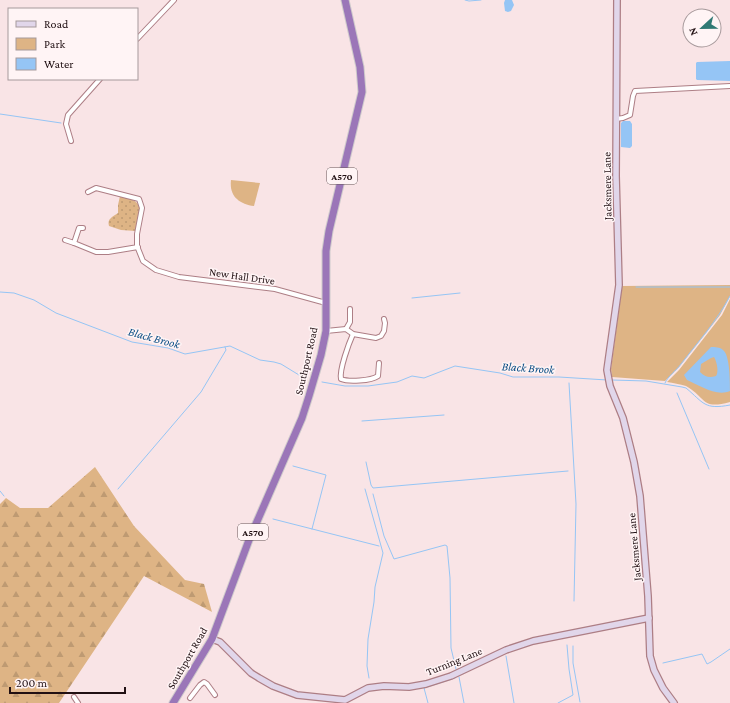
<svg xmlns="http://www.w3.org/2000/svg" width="730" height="703" font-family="'Crimson Pro',serif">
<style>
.green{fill:#deb485}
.forest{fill:url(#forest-firs)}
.park{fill:url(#park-dots)}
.water{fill:#95c5f5;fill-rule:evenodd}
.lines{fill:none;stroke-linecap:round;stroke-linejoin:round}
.stream{stroke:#95c5f5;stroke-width:1}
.street-casing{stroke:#ad7e85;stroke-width:6}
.secondary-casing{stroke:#ad7e85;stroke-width:8}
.highway-casing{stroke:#cecacb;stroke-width:9}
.street{stroke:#fff;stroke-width:4}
.secondary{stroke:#e1d6ea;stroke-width:5.5}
.highway{stroke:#9b76b8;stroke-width:7}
.labels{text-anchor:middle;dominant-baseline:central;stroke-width:3;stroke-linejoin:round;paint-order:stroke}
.shield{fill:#fff4f5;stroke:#645457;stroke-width:1}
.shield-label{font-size:10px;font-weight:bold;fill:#211013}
.street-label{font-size:11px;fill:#211013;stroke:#fff4f5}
.water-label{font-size:12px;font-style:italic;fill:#0b4e85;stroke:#fff4f5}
</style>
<defs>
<pattern id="forest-firs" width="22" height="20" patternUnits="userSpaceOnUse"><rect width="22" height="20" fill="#deb485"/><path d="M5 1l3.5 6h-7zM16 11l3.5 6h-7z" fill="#be9a72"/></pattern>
<pattern id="park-dots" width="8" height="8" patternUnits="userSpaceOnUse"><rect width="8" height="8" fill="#deb485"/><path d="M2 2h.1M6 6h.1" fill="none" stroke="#be9a72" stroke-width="1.8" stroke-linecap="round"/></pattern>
</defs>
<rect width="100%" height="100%" fill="#f9e4e6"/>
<!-- green -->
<g class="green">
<path d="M231,180L260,183L254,206C239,204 229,196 231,180Z"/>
<path d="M730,285V296L720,315L679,367L665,381L612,377L611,369L622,286Z"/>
<path d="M730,299V402C701,410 707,398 686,386C680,384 673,383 667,382L679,370L722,315Z"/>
</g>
<!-- forest -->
<path class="forest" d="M95,467L134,526L185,580L204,584L212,612L144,576L59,703H0V504L6,498L20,508H48Z"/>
<!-- park -->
<path class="park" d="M120,196C146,201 140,209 136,231L121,230L109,226C107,219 112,217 118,213V205Z"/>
<!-- water -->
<g class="water">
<path d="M505,0H512L514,5L511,11L508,12L505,11L504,3Z"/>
<path d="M730,61V81L697,80L696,79V63L697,62Z"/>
<path d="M623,121H630L632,124V146L630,148L621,147V123Z"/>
<path d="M711,347C715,347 720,347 723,350C730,355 730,382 730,391C716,397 699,385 687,380L684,375ZM714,357C717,362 719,372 716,376C709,378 705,377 700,372L701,364L711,358Z"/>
</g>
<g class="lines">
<!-- stream -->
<g class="stream">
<path d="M465,0L469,1L481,0"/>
<path d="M0,114L61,123"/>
<path d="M636,287H730"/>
<path d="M0,292L14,293L34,300L56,313L132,342L168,348L185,354L230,346L260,360L274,362L281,364L299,375L307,377"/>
<path d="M412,298L460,293"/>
<path d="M612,380L646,381L682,387L686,388C704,403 704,410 730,405"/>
<path d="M322,382L345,386H368L397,382L412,376L424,378L455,366L500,373L513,377H559L607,380"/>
<path d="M569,383L576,504L574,601"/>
<path d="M665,383C668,376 676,371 681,364C698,342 717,321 730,296"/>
<path d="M677,393L709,469"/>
<path d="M362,421L444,415"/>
<path d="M366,462L371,485L373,488L568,471"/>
<path d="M293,466L326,475L312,529"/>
<path d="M118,489L201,392L226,350L225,347"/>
<path d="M365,489L383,553L375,587L374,602L368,639L367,666L369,678"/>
<path d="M0,491L4,496"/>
<path d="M373,494L384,536L394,559L445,545L447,546L450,578L451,648L456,669"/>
<path d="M273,519L379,546"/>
<path d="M573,646V663L580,702"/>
<path d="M506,656L514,703"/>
<path d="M663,663L702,654L707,664L711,662L730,649"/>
<path d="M459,677L464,703"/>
<path d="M428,703L424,688L455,678"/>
<path d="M558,703L573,695L569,669L567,645"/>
</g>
<defs>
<g id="street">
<path d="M137,39L174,0"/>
<path d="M616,119L623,118L630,115L633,96L635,91L730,86"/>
<path d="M71,141L66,124L68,115L100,79"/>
<path d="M88,192L96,188L139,199L142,208L137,234V246L143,261L156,270L179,277L275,289L326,303"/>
<path d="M83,228H79L74,243L96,252H108L138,247L137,246"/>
<path d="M65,240L74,243"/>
<path d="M346,329L350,322V309"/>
<path d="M326,331L346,329L353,334L376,338L381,336L384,331L385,323L384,319"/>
<path d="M353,334C349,343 339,370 341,379C348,382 371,381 378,376L379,363"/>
<path d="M74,697L78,703"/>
<path d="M190,698L200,685L204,682L207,684L215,695"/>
</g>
<g id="secondary">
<path d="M617,0L616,176L619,285L607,370L610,386L623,418L634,462L640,496L648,596L650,656L654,670L663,688L674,703"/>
<path d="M212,639L220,642L251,673L259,678L273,686L297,695L345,700L368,688L384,686L409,687L426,684L451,676L506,650L533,641L649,618"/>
</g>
<path id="highway" d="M173,703L212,639L249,540L302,418L309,396L321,355L326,331V251L329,231L362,92L360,67L345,0"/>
</defs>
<!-- street casing -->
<use href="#street" class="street-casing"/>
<!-- secondary casing -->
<use href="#secondary" class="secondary-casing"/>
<!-- highway casing -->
<use href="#highway" class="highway-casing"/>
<!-- street -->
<use href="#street" class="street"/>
<!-- secondary -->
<use href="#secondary" class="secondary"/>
<!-- highway -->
<use href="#highway" class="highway"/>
</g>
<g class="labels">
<!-- shield labels -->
<g class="shield">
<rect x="327" y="168" width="30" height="16" rx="3"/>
<rect x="238" y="524" width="30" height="16" rx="3"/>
</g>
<g class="shield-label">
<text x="342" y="176">A570</text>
<text x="253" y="532">A570</text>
</g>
<!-- street labels -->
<g class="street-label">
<text transform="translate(607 186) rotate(-91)">Jacksmere Lane</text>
<text transform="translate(242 276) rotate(8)">New Hall Drive</text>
<text transform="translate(306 361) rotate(-77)">Southport Road</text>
<text transform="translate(634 547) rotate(-95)">Jacksmere Lane</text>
<text transform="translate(187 658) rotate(-60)">Southport Road</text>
<text transform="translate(454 661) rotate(-22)">Turning Lane</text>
</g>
<!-- water labels -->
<g class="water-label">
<text transform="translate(154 338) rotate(15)">Black Brook</text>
<text transform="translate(528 368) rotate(4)">Black Brook</text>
</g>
</g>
<!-- legend -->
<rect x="8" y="8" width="130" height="72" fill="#fff4f5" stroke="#a6999b"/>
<rect x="16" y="21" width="20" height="6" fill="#e1d6ea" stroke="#a6999b"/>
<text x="44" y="28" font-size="12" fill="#211013">Road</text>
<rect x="16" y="38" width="20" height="12" fill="#deb485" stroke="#a6999b"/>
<text x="44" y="48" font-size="12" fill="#211013">Park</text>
<rect x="16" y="58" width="20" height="12" fill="#95c5f5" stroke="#a6999b"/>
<text x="44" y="68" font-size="12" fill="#211013">Water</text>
<!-- north arrow -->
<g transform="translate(702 28) rotate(248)"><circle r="19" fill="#fff4f5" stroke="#a6999b"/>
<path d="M0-3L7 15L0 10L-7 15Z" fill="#307974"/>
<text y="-6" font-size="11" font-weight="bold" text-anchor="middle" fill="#211013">N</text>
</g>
<!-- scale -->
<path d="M10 687v6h115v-6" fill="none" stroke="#211013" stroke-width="2"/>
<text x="16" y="687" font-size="12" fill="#211013" stroke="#fff4f5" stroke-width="3" paint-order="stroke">200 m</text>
</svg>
